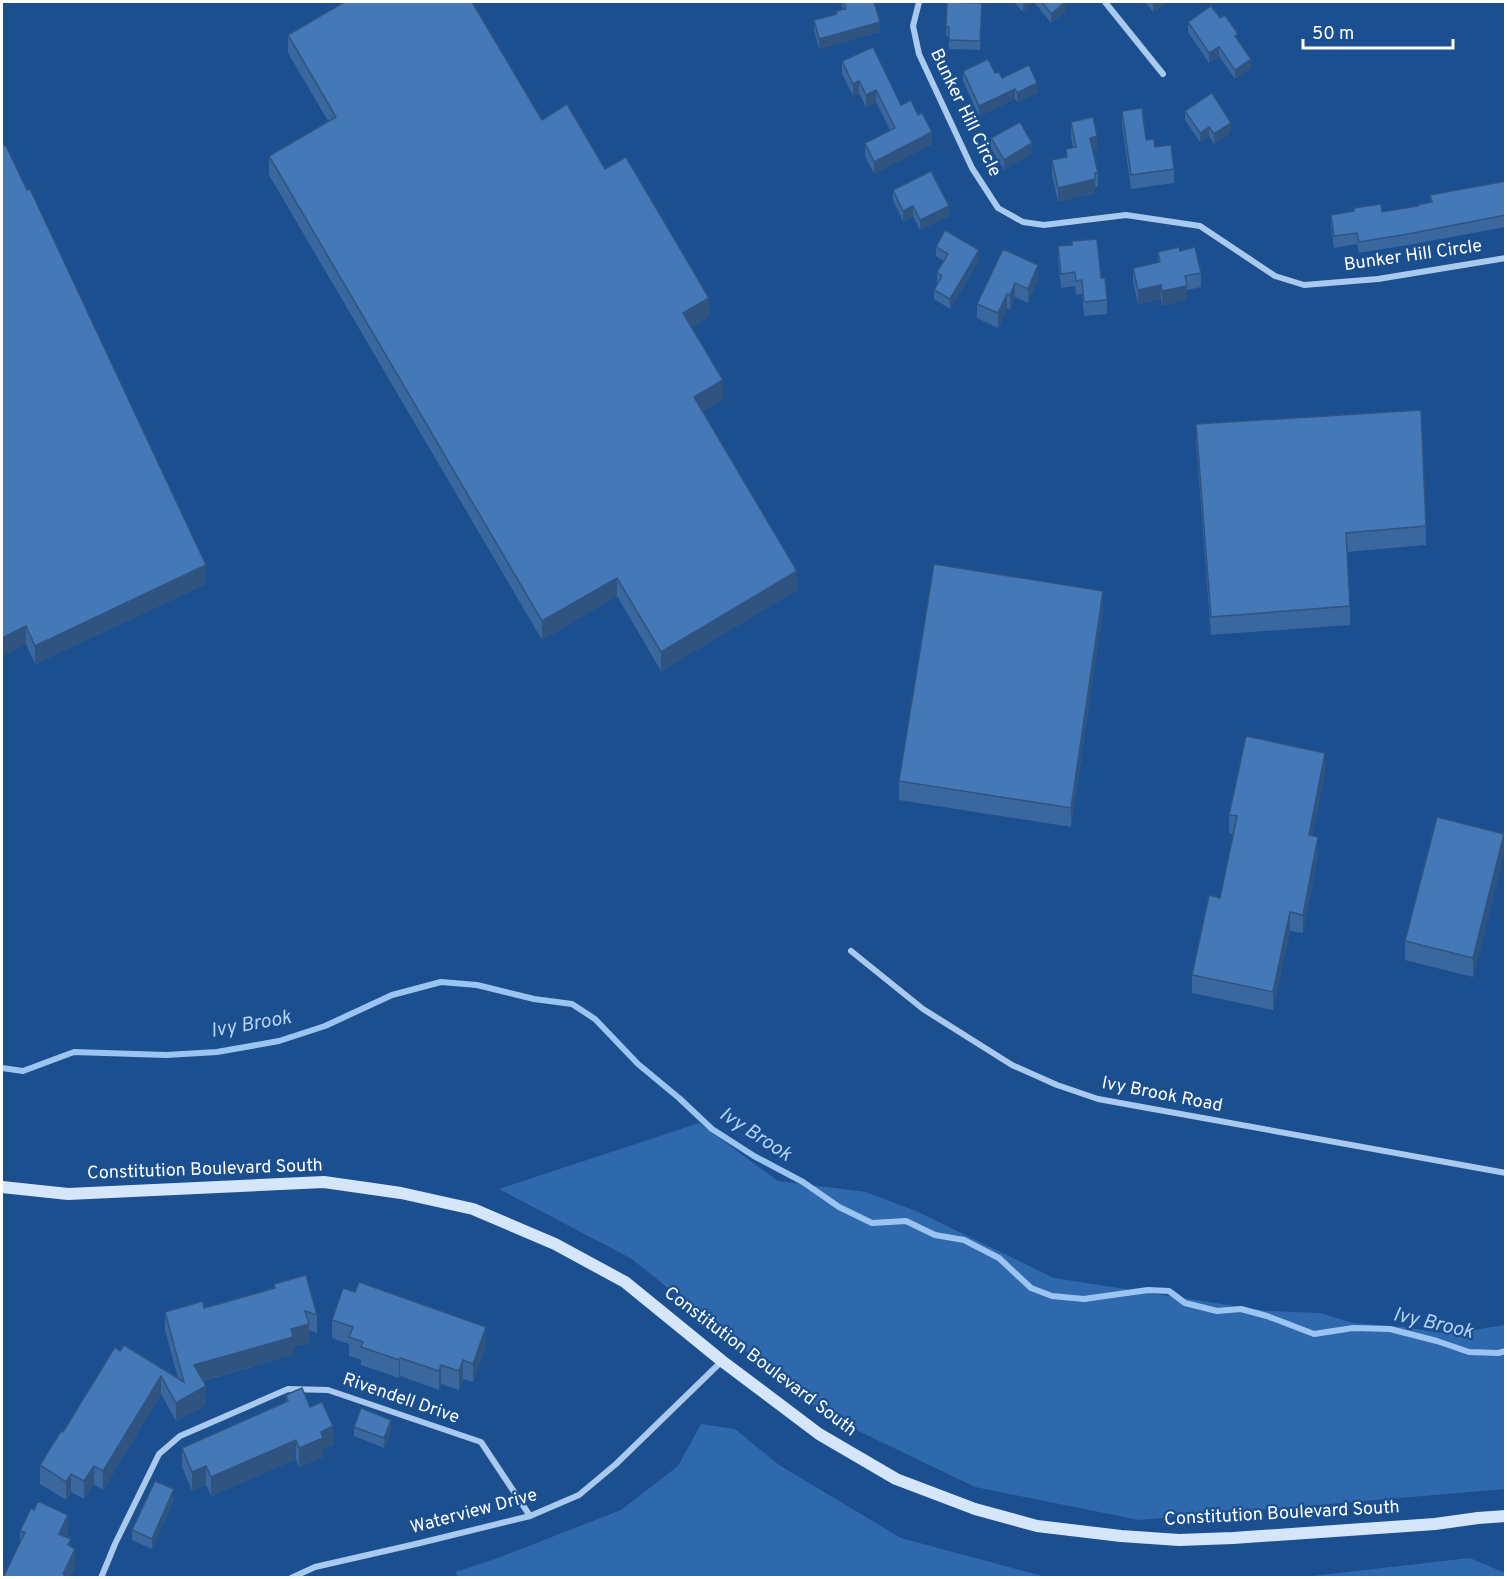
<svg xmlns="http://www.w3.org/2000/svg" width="1507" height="1579" font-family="Overpass,sans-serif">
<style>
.green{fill:#2e69ad}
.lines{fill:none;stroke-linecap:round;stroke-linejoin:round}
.stream{stroke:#9cc4f0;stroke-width:6}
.street{stroke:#a9c9ee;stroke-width:6}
.secondary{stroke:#d6e6fa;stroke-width:12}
.wall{fill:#3a679d}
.shaded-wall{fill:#305480}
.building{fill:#4478b7;stroke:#305480;stroke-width:1.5}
.labels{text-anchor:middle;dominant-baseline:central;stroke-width:4.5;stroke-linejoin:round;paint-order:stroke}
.street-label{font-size:18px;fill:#fff;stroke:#1b4f8f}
.water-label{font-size:20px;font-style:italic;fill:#b5d3f5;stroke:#1b4f8f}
</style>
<rect width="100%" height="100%" fill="#1b4f8f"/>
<!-- green -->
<g class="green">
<path d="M699,1123L778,1181L866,1192L916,1211L1054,1278L1267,1311L1320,1313L1353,1323L1403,1327L1448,1334L1505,1325V1489L1139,1520L975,1487L825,1415L632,1259L499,1189Z"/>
<path d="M701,1424L735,1429L779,1465L901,1538L1046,1577H458L455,1572L495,1559L621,1510L678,1466Z"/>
<path d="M1470,1558L1505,1573V1577H1303Z"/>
</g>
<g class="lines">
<!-- stream -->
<path class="stream" d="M2,1068L23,1071L74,1052L166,1055L217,1052L279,1041L325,1026L392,995L441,982L477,985L534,999L572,1004L595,1019L638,1064L679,1098L712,1129L754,1156L803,1182L839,1207L872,1223L906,1221L935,1235L964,1240L999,1258L1031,1288L1052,1296L1084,1299L1148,1290L1169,1291L1185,1303L1217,1311L1241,1309L1267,1316L1314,1334L1353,1328L1390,1329L1437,1341L1469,1352L1498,1353L1506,1351"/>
<!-- street -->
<g class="street">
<path d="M919,2L913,26L919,54L972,168L998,208L1023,222L1044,225L1126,215L1200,226L1275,276L1304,285L1378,279L1506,258"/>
<path d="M1105,2L1163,74"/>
<path d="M851,951L923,1009L1012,1065L1057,1085L1098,1099L1506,1173"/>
<path d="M101,1578L115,1544L159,1454L180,1436L288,1389L328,1390L481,1442L530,1516"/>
<path d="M291,1578L315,1567L420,1543L530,1516L579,1495L616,1464L722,1361"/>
</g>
<!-- secondary -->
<path class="secondary" d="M2,1187L68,1194L324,1182L401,1193L473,1209L555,1244L625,1282L722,1361L819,1434L896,1479L975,1509L1037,1526L1121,1536L1179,1540L1233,1538L1435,1524L1478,1518L1506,1516"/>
</g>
<!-- wall -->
<g class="wall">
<path d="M841,2H874L880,32L819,49L814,30V20L836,14V11L843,9Z"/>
<path d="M947,2L982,13L980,50L949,49V36H946Z"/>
<path d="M1014,2H1065V12L1051,23L1034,2L1023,12Z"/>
<path d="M1145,2H1168L1153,12Z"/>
<path d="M1220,18L1238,40L1251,68L1235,79L1219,56L1209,63L1188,32V22Z"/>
<path d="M288,35L542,120L605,169L709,317L692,327L723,399L703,411L797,590L661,671L617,596L542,640L269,175V156L328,121L288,53Z"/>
<path d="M842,61L901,105L932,144L874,174L865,156V143L890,130L876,102L866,107L859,93L853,96L842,74Z"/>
<path d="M963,71L995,73L1002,78L1037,93L1017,102L1015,99L979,116L963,81Z"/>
<path d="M1122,111L1146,140L1155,147L1174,169V183L1131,189L1122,125Z"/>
<path d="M1185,111L1231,132L1214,144L1209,136L1200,142L1185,120Z"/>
<path d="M1071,122L1097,150L1093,151L1098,173V187H1095V193L1058,202L1052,175V160L1066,157V149L1073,148L1071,136Z"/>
<path d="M991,138L1032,153L1004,170L991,148Z"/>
<path d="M2,144L206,584L35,664L26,644Z"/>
<path d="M1506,181V227L1408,245L1359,253L1357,244L1334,248L1331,226V215L1382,212L1417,206L1430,202V195Z"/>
<path d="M893,190L949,216L920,230L913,216L903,221L893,200Z"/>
<path d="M1058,246L1101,278L1107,300V314L1084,316L1082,294L1076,295L1075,286L1061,288L1058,260Z"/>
<path d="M936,247L979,260L950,309L934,299V290L938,283L937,282V272L944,261L936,256Z"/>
<path d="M1003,249L1038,279L1028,303L1015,297L1010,309L1007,308L998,328L977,318V304Z"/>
<path d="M1180,251L1201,273V287L1187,290V300L1162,306L1161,299L1138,304L1133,282V268L1158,263V252Z"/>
<path d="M1196,424L1426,526V545L1347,552L1350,606V625L1211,635L1196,442Z"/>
<path d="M1103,609L1071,827L899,800V781Z"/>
<path d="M1325,772L1312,835L1318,855L1303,933L1290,931L1273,1010L1192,993V975L1220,898L1233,834L1229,833V815Z"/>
<path d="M1504,852L1473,977L1405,960V941Z"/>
<path d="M274,1284L317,1315V1333L309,1330V1343L293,1347V1355L203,1381L206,1405L176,1421L161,1394L103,1490L94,1484L84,1499L71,1492L66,1500L40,1484V1465L120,1351L178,1378L165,1330V1312L204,1308L274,1288Z"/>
<path d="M332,1320L486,1345L473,1382L463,1379L459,1390L441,1384L439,1390L400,1376L399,1378L361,1365V1360L349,1356V1344L332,1338Z"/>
<path d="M286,1395L310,1407L333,1445L323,1449V1457L299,1467L296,1459L211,1496L206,1485L192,1491L182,1467V1448L286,1403Z"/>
<path d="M354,1427L391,1429L384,1448L354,1436Z"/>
<path d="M174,1499L152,1549L132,1540V1530Z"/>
<path d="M20,1531L68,1534L66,1537L71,1547L75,1568L20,1541Z"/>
</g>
<!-- shaded-wall -->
<g class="shaded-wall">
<path d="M1023,2H1034L1023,12Z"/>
<path d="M1065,2V12L1051,23V14Z"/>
<path d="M1153,2H1168L1153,12Z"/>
<path d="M880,22V32L819,49V39Z"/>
<path d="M1219,47V56L1209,63V53Z"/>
<path d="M1251,59V68L1235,79V70Z"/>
<path d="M859,81V93L853,96V84Z"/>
<path d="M1037,83V93L1017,102V93Z"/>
<path d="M1015,89V99L979,116V106Z"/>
<path d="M876,90V102L866,107V95Z"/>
<path d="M1231,123V132L1214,144V134Z"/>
<path d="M1209,127V136L1200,142V133Z"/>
<path d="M932,132V144L874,174V162Z"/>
<path d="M1097,136V150L1090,152V138Z"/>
<path d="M1032,143V153L1004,170V160Z"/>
<path d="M1095,179V193L1058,202V188Z"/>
<path d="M913,206V216L903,221V211Z"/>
<path d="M949,206V216L920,230V220Z"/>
<path d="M979,250V260L950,309V299Z"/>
<path d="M1038,265V279L1028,303V289Z"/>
<path d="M1015,283V297L1010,309V295Z"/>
<path d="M1161,285V299L1138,304V290Z"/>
<path d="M1187,286V300L1162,306V291Z"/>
<path d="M1007,294V308L998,328V313Z"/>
<path d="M709,298V317L683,332V313Z"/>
<path d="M723,380V399L694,416V397Z"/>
<path d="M206,565V584L35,664V646Z"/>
<path d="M797,571V590L661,671V652Z"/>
<path d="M617,578V596L542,640V621Z"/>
<path d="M1103,591V609L1071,827V808Z"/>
<path d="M26,626V644L2,657V638Z"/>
<path d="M1325,753V772L1309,853V835Z"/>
<path d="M1504,834V852L1473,977V958Z"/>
<path d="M1318,837V855L1303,933V915Z"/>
<path d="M1290,912V931L1273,1010V992Z"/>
<path d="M309,1324V1343L293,1347V1355L194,1383V1365L291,1329Z"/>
<path d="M486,1327V1345L473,1382V1364Z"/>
<path d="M400,1358V1376L399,1378V1360Z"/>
<path d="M463,1360V1379L459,1390V1371Z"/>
<path d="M441,1365V1384L439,1390V1371Z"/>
<path d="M161,1376V1394L103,1490V1471Z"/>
<path d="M206,1386V1405L176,1421V1403Z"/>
<path d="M391,1420V1429L384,1448V1438Z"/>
<path d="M333,1426V1445L323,1449V1457L299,1467V1448L321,1432Z"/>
<path d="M296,1440V1459L211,1496V1477Z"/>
<path d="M94,1466V1484L84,1499V1481Z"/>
<path d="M206,1466V1485L192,1491V1472Z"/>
<path d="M71,1474V1492L66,1500V1482Z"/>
<path d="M174,1489V1499L152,1549V1539Z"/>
<path d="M68,1515V1534L59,1553V1534Z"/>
<path d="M75,1549V1568L70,1578H63V1574Z"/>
</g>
<!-- building -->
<g class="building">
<path d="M344,2H472L542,120L567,104L605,169L626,157L709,298L683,313L723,380L694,397L797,571L661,652L617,578L542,621L269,156L336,117L288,35Z"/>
<path d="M844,2H874L880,22L819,39L814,20L837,14L836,11L846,9Z"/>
<path d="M947,2L982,3L980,41L949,40V27H946Z"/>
<path d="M1042,2H1065L1051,14Z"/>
<path d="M1211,6L1220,18L1225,15L1238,34L1235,36L1251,59L1235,70L1219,47L1209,53L1188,22Z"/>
<path d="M873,47L901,105L911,100L918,115L922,113L932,132L874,162L865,143L895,128L876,90L866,95L859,81L853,84L842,61Z"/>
<path d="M988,59L995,73L999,72L1002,78L1029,65L1037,83L1017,93L1015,89L979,106L963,71Z"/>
<path d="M1212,93L1231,123L1214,134L1209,127L1200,133L1185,111Z"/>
<path d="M1142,108L1146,140L1154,139L1155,147L1171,145L1174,169L1131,175L1122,111Z"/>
<path d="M1093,117L1097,136L1090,138L1098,173H1095V179L1058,188L1052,160L1067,157L1066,149L1076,147L1071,122Z"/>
<path d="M1020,122L1032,143L1004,160L991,138Z"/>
<path d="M2,144L6,146L27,190L30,189L206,565L35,646L26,626L2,638Z"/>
<path d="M931,171L949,206L920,220L913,206L903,211L893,190Z"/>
<path d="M1506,181V215L1408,234L1359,242L1357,233L1334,236L1331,215L1354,211V208L1381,204L1382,212L1418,206L1417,205L1432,202L1430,195Z"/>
<path d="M945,230L979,250L950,299L934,290L942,276L937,272L948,254L936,247Z"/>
<path d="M1097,239L1101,278H1105L1107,300L1084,302L1082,280L1076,281L1075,272L1061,274L1058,246L1072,245V241Z"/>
<path d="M1179,247L1180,251L1195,247L1201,273L1185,276L1187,286L1162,291L1161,285L1138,290L1133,268L1160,262L1158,252Z"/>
<path d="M1003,249L1038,265L1028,289L1015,283L1010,295L1007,294L998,313L977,304Z"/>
<path d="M1421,410L1426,526L1346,533L1350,606L1211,617L1196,424Z"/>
<path d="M934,564L1103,591L1071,808L899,781Z"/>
<path d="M1246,736L1325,753L1309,835L1318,837L1303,915L1290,912L1273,992L1192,975L1209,895L1220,898L1237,816L1229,815Z"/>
<path d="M1437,817L1504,834L1473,958L1405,941Z"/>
<path d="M306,1275L317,1315L305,1311L309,1324L291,1329L293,1337L194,1365L206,1386L176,1403L161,1376L103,1471L94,1466L84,1481L71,1474L66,1482L40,1465L61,1431L63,1432L115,1347L120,1351L124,1345L184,1382L165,1312L203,1301L204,1308L275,1288L274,1284Z"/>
<path d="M359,1282L486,1327L473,1364L463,1360L459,1371L441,1365L439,1371L400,1358L399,1360L361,1347L363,1342L349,1337L353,1327L332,1320L343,1288L355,1292Z"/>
<path d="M302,1388L310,1407L322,1402L333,1426L321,1432L323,1438L299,1448L296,1440L211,1477L206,1466L192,1472L182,1448L288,1401L286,1395Z"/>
<path d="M361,1408L391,1420L384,1438L354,1427Z"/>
<path d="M155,1481L174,1489L152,1539L132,1530Z"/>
<path d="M38,1501L68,1515L59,1534L71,1539L68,1545L75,1549L63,1574L65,1575L63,1578H3L25,1532L20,1531L31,1508L34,1510Z"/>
</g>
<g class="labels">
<!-- street labels -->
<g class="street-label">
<text transform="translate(965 113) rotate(64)">Bunker Hill Circle</text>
<text transform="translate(1413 256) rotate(-8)">Bunker Hill Circle</text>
<text transform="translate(1162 1095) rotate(11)">Ivy Brook Road</text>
<text transform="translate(205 1170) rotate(-2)">Constitution Boulevard South</text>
<text transform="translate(760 1362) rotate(37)">Constitution Boulevard South</text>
<text transform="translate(401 1399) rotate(19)">Rivendell Drive</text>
<text transform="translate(474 1512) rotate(-15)">Waterview Drive</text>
<text transform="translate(1282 1514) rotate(-3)">Constitution Boulevard South</text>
</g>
<!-- water labels -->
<g class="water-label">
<text transform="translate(251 1025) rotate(-10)">Ivy Brook</text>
<text transform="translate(755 1135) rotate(33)">Ivy Brook</text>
<text transform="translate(1433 1324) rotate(13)">Ivy Brook</text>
</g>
</g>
<!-- border -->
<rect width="1507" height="1579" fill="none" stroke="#ffffff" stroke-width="6"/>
<!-- scale -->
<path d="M1303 39v9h150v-9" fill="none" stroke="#ffffff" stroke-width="3"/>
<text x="1312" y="39" font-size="18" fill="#ffffff" stroke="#1b4f8f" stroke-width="4.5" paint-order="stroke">50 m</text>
</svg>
